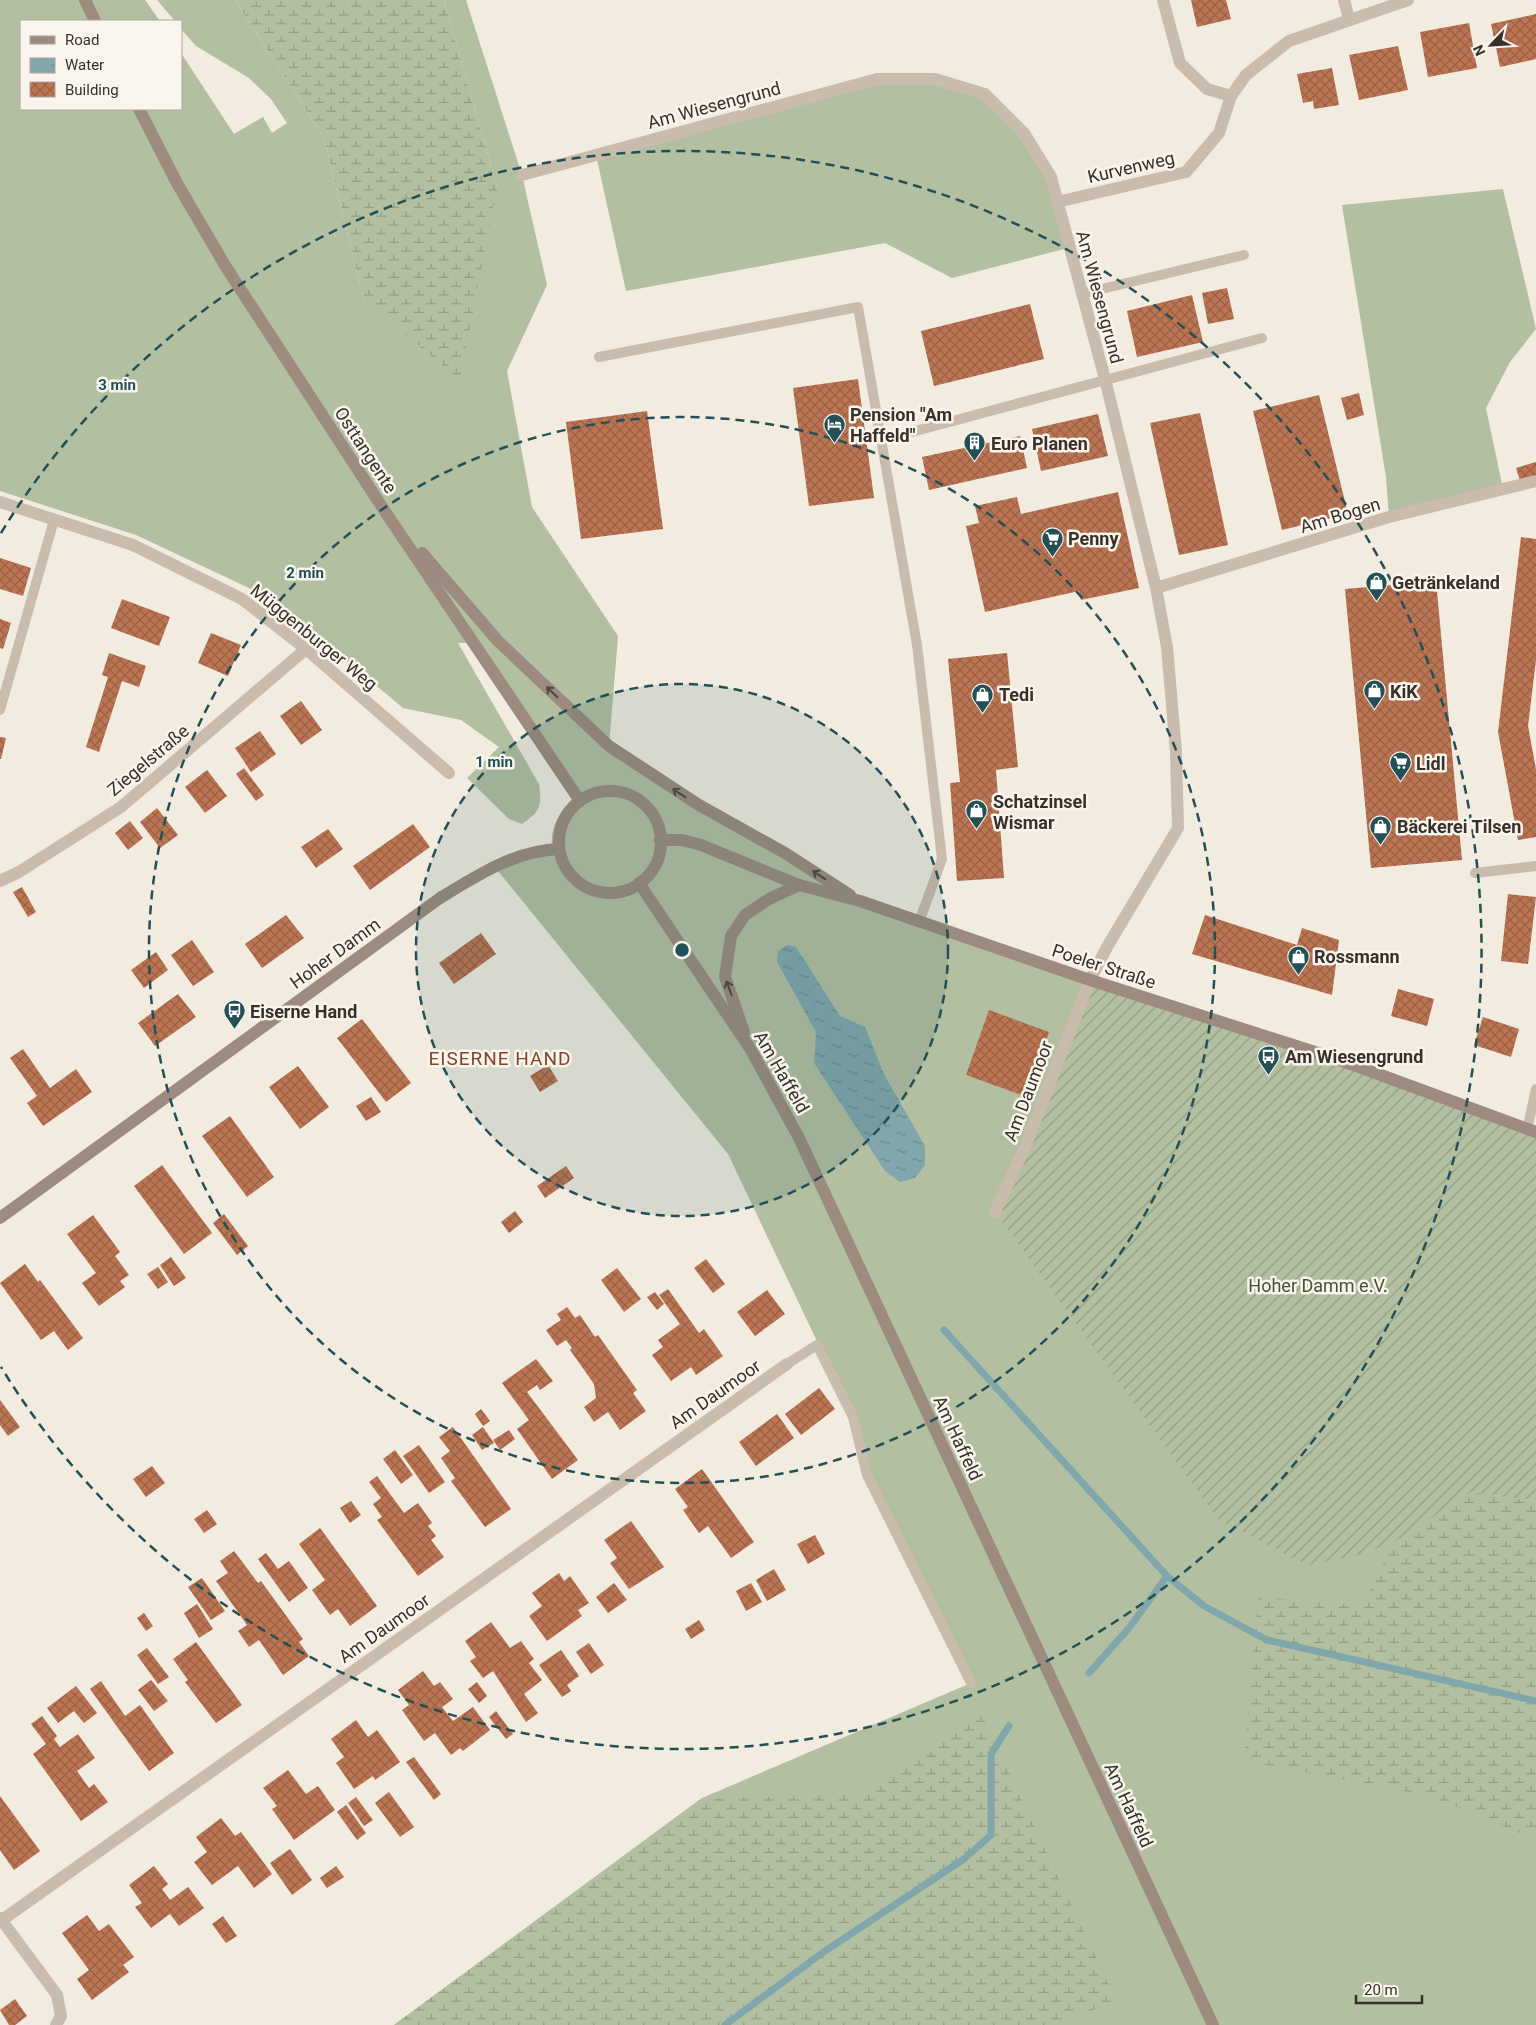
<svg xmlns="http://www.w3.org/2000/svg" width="1536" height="2025" font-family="Roboto,sans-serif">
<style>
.grass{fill:#b3bfa1}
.wetland{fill:url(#wetland-marsh)}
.garden{fill:url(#garden-furrows)}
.water{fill:url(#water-ripples)}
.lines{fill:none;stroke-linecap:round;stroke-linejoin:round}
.stream{stroke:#81a7ac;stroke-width:7}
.building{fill:url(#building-cross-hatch)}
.lane{stroke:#c9bcad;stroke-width:10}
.street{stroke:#c9bcad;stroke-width:12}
.secondary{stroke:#9c8b7e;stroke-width:12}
.oneway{stroke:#514740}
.ring{fill:none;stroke:#234f56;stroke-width:2.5;stroke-dasharray:9 6}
.labels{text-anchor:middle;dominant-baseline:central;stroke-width:5;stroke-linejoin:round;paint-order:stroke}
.street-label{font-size:18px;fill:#38302b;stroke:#f9f4ec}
.poi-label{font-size:18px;font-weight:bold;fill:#38302b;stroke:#f9f4ec;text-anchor:start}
.park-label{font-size:18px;fill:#445430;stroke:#f9f4ec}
.neighbourhood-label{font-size:19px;letter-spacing:1px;fill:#80452a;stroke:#f9f4ec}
.centre{fill:#234f56;stroke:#f9f4ec;stroke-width:2.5}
.ring-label{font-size:15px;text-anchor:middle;font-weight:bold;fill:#234f56;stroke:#f9f4ec;stroke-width:5;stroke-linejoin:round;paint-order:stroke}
</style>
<defs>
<pattern id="wetland-marsh" width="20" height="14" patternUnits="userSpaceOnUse" patternTransform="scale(1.25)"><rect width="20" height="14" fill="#b3bfa1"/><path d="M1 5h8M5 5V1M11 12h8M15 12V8" fill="none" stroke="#939c83"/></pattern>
<pattern id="garden-furrows" width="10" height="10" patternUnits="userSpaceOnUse" patternTransform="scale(1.25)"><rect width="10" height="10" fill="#b3bfa1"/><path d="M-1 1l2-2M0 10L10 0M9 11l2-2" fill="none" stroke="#939c83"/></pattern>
<pattern id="water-ripples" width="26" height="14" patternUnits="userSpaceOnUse" patternTransform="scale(1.25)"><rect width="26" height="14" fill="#81a7ac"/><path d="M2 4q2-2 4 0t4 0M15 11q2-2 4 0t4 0" fill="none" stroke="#6b888c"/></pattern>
<pattern id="building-cross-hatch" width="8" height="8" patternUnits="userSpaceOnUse" patternTransform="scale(1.25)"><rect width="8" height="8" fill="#bc7553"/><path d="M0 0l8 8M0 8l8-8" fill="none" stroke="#9a6045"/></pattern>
</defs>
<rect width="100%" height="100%" fill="#f1ebe0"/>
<!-- grass -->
<g class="grass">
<path d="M0,0H145L160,21H21V109H181V53L234,134L263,117L272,133L287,123L271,99L249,78L196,46L181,29V21H175L157,0H235L324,138L364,300L497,187L444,0H466L522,175L547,285L507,371L532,507L618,636L609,746L860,901L1090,980L1471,1492L1536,1501V2025H394L702,1798L971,1683L867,1475L853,1417L728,1154L494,866L552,850C550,825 559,813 576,797L475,643H458L539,784C542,806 541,811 522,824L509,819L467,778L499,747L461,720L403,708L318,637L249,588L136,535L0,491Z"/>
<path d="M877,79H935L985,94L1051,177L1068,248L952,278L885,243L626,291L596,155Z"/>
<path d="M1503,189L1536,329L1510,362L1486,408L1503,489L1389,517L1386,477L1342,205Z"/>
</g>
<!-- wetland -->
<g class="wetland">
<path d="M235,0H444L497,187L460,380L364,300L324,138Z"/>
<path d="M1471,1492L1536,1501V1840L1430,1796L1244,1761L1258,1597L1362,1605L1394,1542Z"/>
<path d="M981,1713L1117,2002L1047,2025H394L702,1798L858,1795Z"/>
</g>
<!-- garden -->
<path class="garden" d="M1090,980L1536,1132V1501L1471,1492L1394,1542L1352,1557L1307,1565L1218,1519L995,1212Z"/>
<!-- water -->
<path class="water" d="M787,945L796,947L840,1016L865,1027L884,1074L925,1146V1165L915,1178L900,1182L885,1171L814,1063L816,1032L777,962L778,951Z"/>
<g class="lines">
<!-- stream -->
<g class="stream">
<path d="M944,1330L1167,1576L1204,1606L1267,1640L1536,1701"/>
<path d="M1089,1673L1129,1628L1167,1576"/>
<path d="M725,2025L822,1953L964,1859L991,1835V1754L1009,1726"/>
</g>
</g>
<!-- building -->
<g class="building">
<path d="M1191,0H1226L1231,19L1197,27Z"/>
<path d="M1536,14V59L1500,67L1491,24Z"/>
<path d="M1469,23L1477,68L1428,77L1420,32Z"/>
<path d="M1398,46L1408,90L1359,100L1349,55Z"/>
<path d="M1332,68L1339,105L1314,109L1313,101L1303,103L1297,74Z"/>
<path d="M1227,288L1234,319L1208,324L1202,293Z"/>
<path d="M1192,295L1203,342L1137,357L1127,311Z"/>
<path d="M1030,304L1044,359L934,386L921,331Z"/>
<path d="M858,379L874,498L809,506L793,388Z"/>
<path d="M1359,393L1364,415L1347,420L1341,398Z"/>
<path d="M1319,395L1348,514L1282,530L1253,411Z"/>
<path d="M647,411L663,529L581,539L566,422Z"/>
<path d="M1200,413L1228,545L1179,555L1150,423Z"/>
<path d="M1098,414L1108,456L1041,471L1032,429Z"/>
<path d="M1020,436L1027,468L929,490L922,457Z"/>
<path d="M1536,462V479L1521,484L1516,468Z"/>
<path d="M1118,492L1139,588L1081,600L1079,591L985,612L966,526L979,523L975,506L1017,497L1021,514Z"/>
<path d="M1521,537L1536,539V660L1528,726L1536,769V837L1518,840L1498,732Z"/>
<path d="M0,558L31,568L23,596L0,589Z"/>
<path d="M1436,581L1462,860L1371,868L1345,589Z"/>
<path d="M122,599L170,617L159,646L111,628Z"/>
<path d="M0,619L11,623L3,649L0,648Z"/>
<path d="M211,633L241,645L228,676L198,663Z"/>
<path d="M109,653L146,666L139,687L122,681L99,752L86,747L108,677L102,675Z"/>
<path d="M1007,653L1018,767L996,770L1004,878L957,881L950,783L960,782L948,659Z"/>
<path d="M301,701L322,730L301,745L280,716Z"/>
<path d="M260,731L276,754L251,772L235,748Z"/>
<path d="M0,737L6,738L1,759H0Z"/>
<path d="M244,768L264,795L256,801L236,774Z"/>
<path d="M207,770L227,796L205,813L185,787Z"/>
<path d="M157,808L178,835L160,848L140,822Z"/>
<path d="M130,821L143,838L128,850L115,833Z"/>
<path d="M413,824L430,847L370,890L353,866Z"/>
<path d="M328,829L343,849L316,868L301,847Z"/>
<path d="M22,887L36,912L28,917L13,892Z"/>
<path d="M1508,894L1536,897L1528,964L1501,961Z"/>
<path d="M286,915L304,938L262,968L245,944Z"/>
<path d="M1205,915L1297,945L1302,928L1339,940L1332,995L1192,954Z"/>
<path d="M481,933L496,954L454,984L439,963Z"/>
<path d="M192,940L214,972L193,986L171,955Z"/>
<path d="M156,952L168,970L144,988L131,970Z"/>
<path d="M1398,989L1434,999L1427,1026L1391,1016Z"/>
<path d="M178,994L196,1017L155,1046L138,1023Z"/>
<path d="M989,1010L1049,1032L1027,1097L966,1075Z"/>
<path d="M1483,1017L1519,1029L1511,1057L1474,1045Z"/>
<path d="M362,1019L411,1083L386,1102L337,1038Z"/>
<path d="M23,1049L50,1088L76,1069L92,1092L43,1126L27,1103L37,1096L10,1058Z"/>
<path d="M548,1065L558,1081L540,1092L530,1076Z"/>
<path d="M298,1066L329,1107L300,1129L269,1087Z"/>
<path d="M371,1097L381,1112L366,1121L356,1106Z"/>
<path d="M230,1116L274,1177L247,1197L202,1136Z"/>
<path d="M162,1165L212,1233L184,1254L134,1186Z"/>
<path d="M566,1166L574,1178L545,1198L537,1186Z"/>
<path d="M515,1211L523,1222L509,1233L501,1222Z"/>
<path d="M224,1214L248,1246L237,1255L213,1223Z"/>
<path d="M93,1215L120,1252L115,1256L129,1275L120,1281L125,1287L99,1306L82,1283L96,1273L67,1234Z"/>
<path d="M171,1257L186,1278L174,1286L160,1265Z"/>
<path d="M706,1259L725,1284L713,1293L694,1268Z"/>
<path d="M25,1264L38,1282L40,1280L83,1338L68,1350L54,1331L41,1340L0,1283Z"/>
<path d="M158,1267L168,1282L158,1289L147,1274Z"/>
<path d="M617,1268L641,1299L624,1312L601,1280Z"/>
<path d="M668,1289L699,1333L704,1329L723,1356L696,1375L691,1367L671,1381L652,1355L663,1347L658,1340L680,1324L659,1295Z"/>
<path d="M767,1290L785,1314L755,1336L737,1312Z"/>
<path d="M655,1292L664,1304L657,1310L647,1297Z"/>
<path d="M567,1307L575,1318L580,1315L595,1337L598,1335L637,1390L633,1393L646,1411L620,1430L608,1412L594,1422L584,1407L596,1398L594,1384L570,1350L572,1348L566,1340L557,1346L546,1330L561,1320L557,1314Z"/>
<path d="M536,1359L553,1381L540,1390L537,1385L527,1392L578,1460L552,1479L517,1429L529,1420L502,1383Z"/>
<path d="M819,1388L835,1409L801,1435L785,1414Z"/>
<path d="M0,1400L20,1427L8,1436L0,1425Z"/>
<path d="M481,1409L490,1421L483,1426L475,1414Z"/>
<path d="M777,1414L794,1438L756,1466L739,1442Z"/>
<path d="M453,1427L511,1509L485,1527L451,1481L455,1478L441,1458L450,1451L439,1437Z"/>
<path d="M483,1427L494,1443L482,1450L472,1435Z"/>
<path d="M509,1430L515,1439L500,1450L493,1440Z"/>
<path d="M419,1445L445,1482L429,1493L403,1456Z"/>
<path d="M395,1450L413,1475L401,1484L383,1459Z"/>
<path d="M152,1466L165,1483L146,1497L133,1479Z"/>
<path d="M702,1469L754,1542L731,1558L708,1526L699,1533L683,1510L688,1507L675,1489Z"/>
<path d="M377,1476L404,1513L418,1503L432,1523L428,1526L436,1536L431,1540L444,1557L418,1576L377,1520L382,1517L373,1504L381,1498L369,1482Z"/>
<path d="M351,1501L361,1515L350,1523L340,1508Z"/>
<path d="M207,1510L217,1524L204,1533L194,1519Z"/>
<path d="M631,1521L664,1567L629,1589L610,1563L617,1558L604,1540Z"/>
<path d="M320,1528L377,1606L350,1626L338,1609L330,1615L312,1590L325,1580L299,1544Z"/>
<path d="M815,1535L825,1554L808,1564L797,1544Z"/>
<path d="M234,1551L258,1583L261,1581L303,1639L299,1642L309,1656L283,1675L259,1640L249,1647L238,1631L247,1625L216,1581L228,1573L220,1561Z"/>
<path d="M266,1553L278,1569L289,1561L308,1588L289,1602L258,1559Z"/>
<path d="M774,1569L786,1590L767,1601L756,1580Z"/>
<path d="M559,1573L564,1581L570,1576L589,1603L578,1610L582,1616L547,1641L529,1616L542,1606L532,1593Z"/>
<path d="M202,1578L225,1611L211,1620L188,1587Z"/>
<path d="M614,1583L627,1600L608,1613L596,1597Z"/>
<path d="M751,1583L762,1602L746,1611L736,1591Z"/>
<path d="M197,1604L213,1629L199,1638L184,1613Z"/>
<path d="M144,1613L153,1626L146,1631L137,1618Z"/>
<path d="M699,1620L705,1630L691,1639L685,1629Z"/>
<path d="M491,1622L510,1648L521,1641L534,1659L529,1663L542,1680L524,1694L538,1713L526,1722L493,1671L483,1678L470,1661L476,1657L465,1641Z"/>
<path d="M196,1642L242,1705L216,1723L185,1682L188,1680L173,1659Z"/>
<path d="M589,1643L604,1665L591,1674L576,1652Z"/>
<path d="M147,1648L169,1677L158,1684L137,1655Z"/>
<path d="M561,1650L579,1676L567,1685L571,1691L562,1697L539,1665Z"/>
<path d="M423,1671L434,1686L440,1682L453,1699L442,1707L453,1721L473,1707L490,1730L463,1751L460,1748L451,1755L435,1733L424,1741L402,1710L409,1705L398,1690Z"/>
<path d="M151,1680L168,1701L154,1711L138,1690Z"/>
<path d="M101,1681L125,1716L140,1705L174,1753L149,1771L90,1689Z"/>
<path d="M477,1682L487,1696L479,1703L468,1689Z"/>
<path d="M76,1686L97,1713L84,1723L74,1711L58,1723L47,1708Z"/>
<path d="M496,1711L513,1734L506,1739L489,1717Z"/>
<path d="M42,1716L57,1736L54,1739L60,1747L78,1734L95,1758L77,1771L89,1788L94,1784L108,1802L81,1821L33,1754L46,1744L31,1724Z"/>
<path d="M356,1720L368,1737L377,1730L400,1762L375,1780L373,1776L354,1789L336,1763L344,1757L331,1739Z"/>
<path d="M414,1757L441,1794L434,1800L406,1762Z"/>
<path d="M288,1770L306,1794L318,1786L335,1810L294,1840L272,1809L277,1806L263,1788Z"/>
<path d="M389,1792L414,1827L400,1837L375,1803Z"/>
<path d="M0,1796L40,1851L14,1870L0,1850Z"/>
<path d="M356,1797L373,1820L364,1826L348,1803Z"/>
<path d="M346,1805L366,1833L357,1840L337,1812Z"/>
<path d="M221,1818L235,1836L241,1832L272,1874L254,1888L238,1866L212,1885L194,1862L207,1852L196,1837Z"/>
<path d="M290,1849L312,1880L292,1895L270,1863Z"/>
<path d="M154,1866L168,1884L162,1889L170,1900L188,1887L204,1908L179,1926L170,1914L151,1928L135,1907L142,1903L129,1885Z"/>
<path d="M336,1866L344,1877L327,1888L320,1878Z"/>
<path d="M87,1915L99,1931L109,1924L134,1957L123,1965L129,1972L92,2000L77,1979L89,1970L62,1933Z"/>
<path d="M223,1916L237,1936L226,1943L212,1924Z"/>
<path d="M15,1999L27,2016L15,2025H9L0,2010Z"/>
</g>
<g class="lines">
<!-- lane -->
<g class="lane">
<path d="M1081,294L1244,255"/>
<path d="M599,357L858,307L917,645L942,859L919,922"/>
<path d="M882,440L1262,338"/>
<path d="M0,710L54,520"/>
<path d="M1475,873L1536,866"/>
<path d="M1527,1130L1536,1089"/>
<path d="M787,1364L817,1345L853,1417L867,1475L971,1683"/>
</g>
<!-- street -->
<g class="street">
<path d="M1163,0L1180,63L1207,89L1231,96"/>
<path d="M1344,0L1349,19"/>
<path d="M522,175L877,79H935L985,94L1024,133L1051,177L1105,379L1156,588L1167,647L1176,752L1178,828L1107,947L1090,980L1025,1147L995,1212"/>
<path d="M1057,202L1186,172L1219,133L1231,96L1246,75L1289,41L1408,0"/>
<path d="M0,502L133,545L242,599L306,649L449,773"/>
<path d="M1156,588L1389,517L1536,481"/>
<path d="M0,881L19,872L121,807L306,649"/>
<path d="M0,1918L57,1995L61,2016L56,2025"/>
<path d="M2,1920L787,1364"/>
</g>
<!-- secondary -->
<g class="secondary">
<path d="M85,0L95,21"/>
<path d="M139,109L178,185L226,267L384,510L580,801"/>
<path d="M422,553L498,641L609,746L699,805L785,853L850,895"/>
<circle cx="610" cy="842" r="51"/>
<path d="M660,840H682L701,845L799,885L860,901L1090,980L1340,1060L1536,1132"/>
<path d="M639,883L751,1050L799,1138L1213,2025"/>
<path d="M744,1032L725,977L731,936L745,915L769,899L799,885"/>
<path d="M0,1218L440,898C478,875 514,851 559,849"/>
</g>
</g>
<!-- one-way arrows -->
<defs><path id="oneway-shaft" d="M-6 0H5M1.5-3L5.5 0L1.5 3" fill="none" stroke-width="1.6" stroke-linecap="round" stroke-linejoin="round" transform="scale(1.25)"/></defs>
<g class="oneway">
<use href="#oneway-shaft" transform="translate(552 692) rotate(-136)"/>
<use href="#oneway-shaft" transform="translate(679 793) rotate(-147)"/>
<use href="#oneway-shaft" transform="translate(819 875) rotate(-147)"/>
<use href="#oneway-shaft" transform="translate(729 988) rotate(-110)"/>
</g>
<!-- distance rings -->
<circle cx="682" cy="950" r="266" fill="#234f56" fill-opacity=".12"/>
<g class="ring">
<circle cx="682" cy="950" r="266"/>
<circle cx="682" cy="950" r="533"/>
<path d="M1 533A799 799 0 1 1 1 1367"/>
</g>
<!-- icons -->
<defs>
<symbol id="hotel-pin" viewBox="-11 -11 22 30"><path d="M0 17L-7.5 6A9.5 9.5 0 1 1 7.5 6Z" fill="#234f56" stroke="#f9f4ec"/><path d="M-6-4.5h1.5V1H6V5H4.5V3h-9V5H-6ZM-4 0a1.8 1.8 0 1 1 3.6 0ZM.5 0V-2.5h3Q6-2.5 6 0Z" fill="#fff"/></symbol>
<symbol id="building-pin" viewBox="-11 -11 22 30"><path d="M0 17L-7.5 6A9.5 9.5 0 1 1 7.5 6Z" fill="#234f56" stroke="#f9f4ec"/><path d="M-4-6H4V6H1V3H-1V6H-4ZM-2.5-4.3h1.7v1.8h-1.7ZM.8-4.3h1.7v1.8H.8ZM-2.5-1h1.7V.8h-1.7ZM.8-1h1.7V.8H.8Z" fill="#fff"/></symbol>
<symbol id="supermarket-pin" viewBox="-11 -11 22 30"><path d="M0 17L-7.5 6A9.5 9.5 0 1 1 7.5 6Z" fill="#234f56" stroke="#f9f4ec"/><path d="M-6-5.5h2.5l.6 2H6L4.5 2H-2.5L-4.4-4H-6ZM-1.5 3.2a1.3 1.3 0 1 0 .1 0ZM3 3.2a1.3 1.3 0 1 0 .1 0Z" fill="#fff"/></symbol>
<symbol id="shop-pin" viewBox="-11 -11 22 30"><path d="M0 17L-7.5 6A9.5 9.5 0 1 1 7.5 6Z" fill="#234f56" stroke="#f9f4ec"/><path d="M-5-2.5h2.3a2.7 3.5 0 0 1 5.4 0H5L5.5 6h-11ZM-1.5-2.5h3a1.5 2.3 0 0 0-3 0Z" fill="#fff"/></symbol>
<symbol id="bus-pin" viewBox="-11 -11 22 30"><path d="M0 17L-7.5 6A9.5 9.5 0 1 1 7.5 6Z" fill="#234f56" stroke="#f9f4ec"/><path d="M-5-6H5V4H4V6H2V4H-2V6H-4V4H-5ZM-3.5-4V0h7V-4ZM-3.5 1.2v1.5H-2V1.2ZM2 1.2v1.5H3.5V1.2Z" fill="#fff"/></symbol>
</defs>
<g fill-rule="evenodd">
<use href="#hotel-pin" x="822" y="412" width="25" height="34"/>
<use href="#building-pin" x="962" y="430" width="25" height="34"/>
<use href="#supermarket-pin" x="1040" y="526" width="25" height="34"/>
<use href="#shop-pin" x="1364" y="570" width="25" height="34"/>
<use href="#shop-pin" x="1362" y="678" width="25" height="34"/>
<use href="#shop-pin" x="970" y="682" width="25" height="34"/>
<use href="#supermarket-pin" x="1388" y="750" width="25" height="34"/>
<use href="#shop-pin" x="964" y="798" width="25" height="34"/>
<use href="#shop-pin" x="1368" y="814" width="25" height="34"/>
<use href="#shop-pin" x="1286" y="944" width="25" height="34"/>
<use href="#bus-pin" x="222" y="998" width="25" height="34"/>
<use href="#bus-pin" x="1256" y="1044" width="25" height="34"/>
</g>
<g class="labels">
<!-- street labels -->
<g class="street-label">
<text transform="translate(714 105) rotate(-15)">Am Wiesengrund</text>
<text transform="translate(1131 167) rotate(-13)">Kurvenweg</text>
<text transform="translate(1100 297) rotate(75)">Am Wiesengrund</text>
<text transform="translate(366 450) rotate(57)">Osttangente</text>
<text transform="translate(1340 515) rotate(-17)">Am Bogen</text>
<text transform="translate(314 637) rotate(39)">Müggenburger Weg</text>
<text transform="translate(148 760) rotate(-40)">Ziegelstraße</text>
<text transform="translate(335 953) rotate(-36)">Hoher Damm</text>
<text transform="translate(1104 966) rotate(18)">Poeler Straße</text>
<text transform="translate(782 1072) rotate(60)">Am Haffeld</text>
<text transform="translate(1028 1091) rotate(-69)">Am Daumoor</text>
<text transform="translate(715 1394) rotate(-35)">Am Daumoor</text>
<text transform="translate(958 1438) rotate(65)">Am Haffeld</text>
<text transform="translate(384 1628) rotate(-35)">Am Daumoor</text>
<text transform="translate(1129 1805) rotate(65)">Am Haffeld</text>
</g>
<!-- poi labels -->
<g class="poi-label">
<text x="850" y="414">Pension "Am<tspan x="850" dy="21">Haffeld"</tspan></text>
<text x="991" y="443">Euro Planen</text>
<text x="1068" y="538">Penny</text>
<text x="1392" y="582">Getränkeland</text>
<text x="1390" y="691">KiK</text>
<text x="999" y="694">Tedi</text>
<text x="1416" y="763">Lidl</text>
<text x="993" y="801">Schatzinsel<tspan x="993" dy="21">Wismar</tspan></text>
<text x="1397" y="826">Bäckerei Tilsen</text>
<text x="1314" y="956">Rossmann</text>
<text x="250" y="1011">Eiserne Hand</text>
<text x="1285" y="1056">Am Wiesengrund</text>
</g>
<!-- park labels -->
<g class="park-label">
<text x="1318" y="1285">Hoher Damm e.V.</text>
</g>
<!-- neighbourhood labels -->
<g class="neighbourhood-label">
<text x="500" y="1058">EISERNE HAND</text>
</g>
</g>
<circle cx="682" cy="950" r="8" class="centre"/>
<g class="ring-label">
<text x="117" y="390">3 min</text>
<text x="305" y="578">2 min</text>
<text x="494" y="767">1 min</text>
</g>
<!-- legend -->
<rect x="20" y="20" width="162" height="90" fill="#f9f4ec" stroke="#aca69f"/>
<rect x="30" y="36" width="25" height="8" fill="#9c8b7e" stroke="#aca69f"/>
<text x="65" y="45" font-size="15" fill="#38302b">Road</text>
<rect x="30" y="58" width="25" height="15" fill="url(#water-ripples)" stroke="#aca69f"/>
<text x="65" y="70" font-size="15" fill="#38302b">Water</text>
<rect x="30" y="82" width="25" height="15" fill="url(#building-cross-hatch)" stroke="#aca69f"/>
<text x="65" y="95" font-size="15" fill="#38302b">Building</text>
<!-- north arrow -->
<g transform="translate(1491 45) rotate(245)" stroke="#f9f4ec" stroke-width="4" paint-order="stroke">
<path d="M0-4L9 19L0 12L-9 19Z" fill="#38302b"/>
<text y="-8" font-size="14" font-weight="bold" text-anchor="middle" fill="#38302b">N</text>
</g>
<!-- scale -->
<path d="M1356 1995v8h66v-8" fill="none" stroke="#38302b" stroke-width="2.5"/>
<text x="1364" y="1995" font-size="15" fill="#38302b" stroke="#f9f4ec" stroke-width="4" paint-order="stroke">20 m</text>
</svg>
